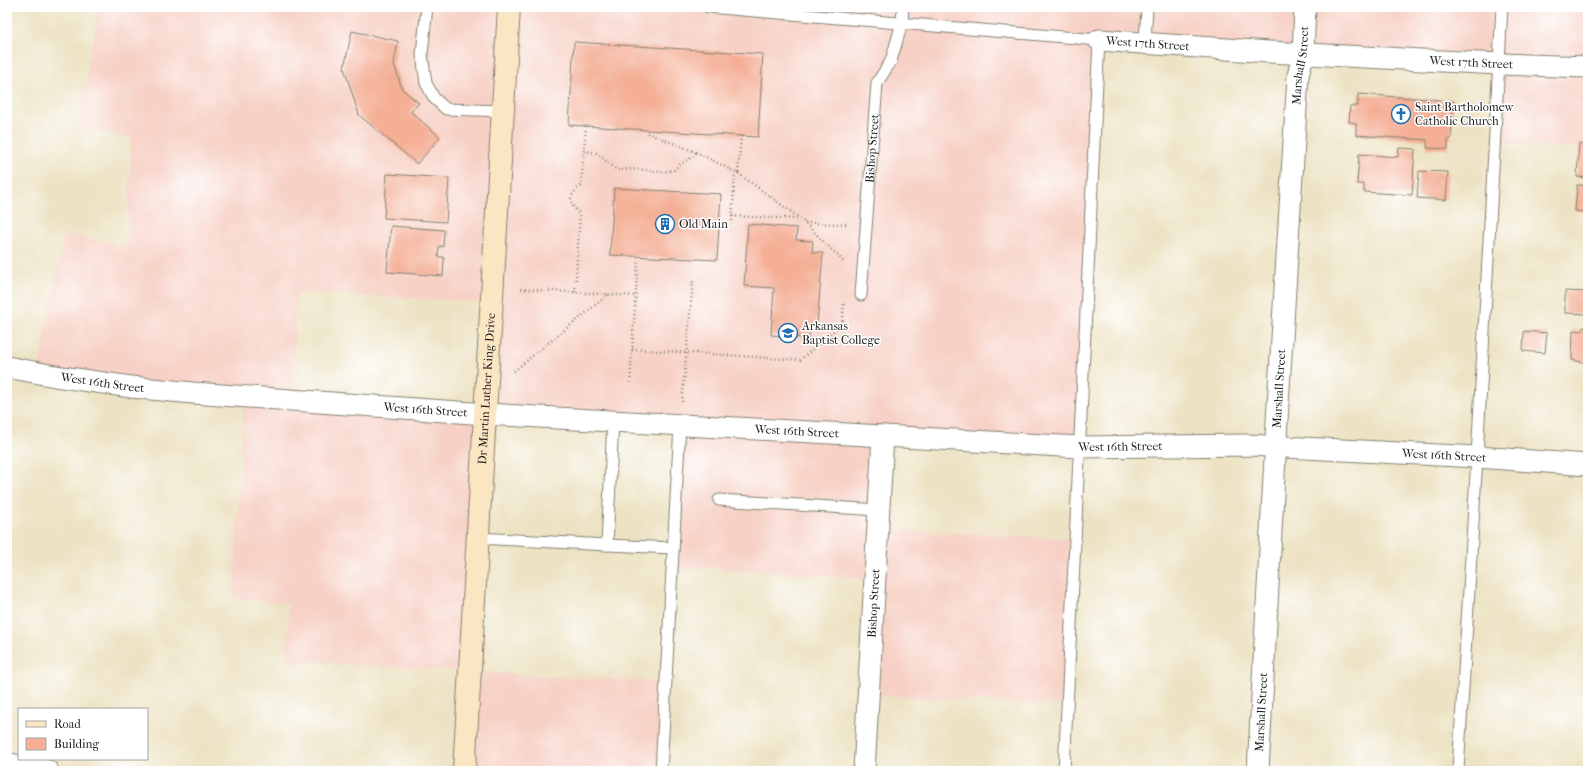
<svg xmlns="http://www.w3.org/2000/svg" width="1595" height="778" font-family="'IM FELL French Canon',serif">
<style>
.built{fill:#f7d1c6;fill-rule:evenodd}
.building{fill:#f4af95}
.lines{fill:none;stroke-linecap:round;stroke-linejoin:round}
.service-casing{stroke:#848070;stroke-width:13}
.minor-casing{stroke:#848070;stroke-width:23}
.tertiary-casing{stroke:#848070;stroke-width:24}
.secondary-casing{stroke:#848070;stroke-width:24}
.path{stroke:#848070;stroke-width:2.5;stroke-dasharray:1 3;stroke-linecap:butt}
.service{stroke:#fff;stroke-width:11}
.minor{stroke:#fff;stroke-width:21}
.tertiary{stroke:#fff;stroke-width:22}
.secondary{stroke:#fbe6c4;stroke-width:22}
.labels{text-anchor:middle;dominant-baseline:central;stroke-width:3;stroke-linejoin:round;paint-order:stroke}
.street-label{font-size:12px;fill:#1c1c1c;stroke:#fff}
.poi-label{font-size:12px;fill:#1c1c1c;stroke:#fff;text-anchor:start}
</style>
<rect width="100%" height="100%" fill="#fff"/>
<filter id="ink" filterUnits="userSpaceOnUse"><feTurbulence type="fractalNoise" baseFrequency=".025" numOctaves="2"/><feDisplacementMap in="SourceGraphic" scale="8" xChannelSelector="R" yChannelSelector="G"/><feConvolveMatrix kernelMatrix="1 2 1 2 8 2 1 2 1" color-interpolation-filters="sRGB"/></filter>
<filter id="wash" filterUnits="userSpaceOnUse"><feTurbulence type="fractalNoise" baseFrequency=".012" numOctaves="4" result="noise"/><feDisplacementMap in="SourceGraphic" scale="16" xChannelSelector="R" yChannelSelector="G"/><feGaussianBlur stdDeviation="0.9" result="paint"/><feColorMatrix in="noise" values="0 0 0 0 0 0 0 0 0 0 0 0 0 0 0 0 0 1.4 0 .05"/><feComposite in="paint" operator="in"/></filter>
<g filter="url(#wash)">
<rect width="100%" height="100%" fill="#ede3c4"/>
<!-- built -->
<path class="built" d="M99,7H1588V148L1494,143L1499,65L1099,40L1080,447L883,436L878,529L1075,539L1067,706L869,695L875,579L672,566L680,425L486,414L471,672L666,682L661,771H464L471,672L287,660L289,603L233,598L244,397L38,373L64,234L127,246L131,138L77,127ZM297,292L493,303L486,413L292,400Z"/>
<g id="blocks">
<!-- building -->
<g class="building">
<path d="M352,31L398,41L394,64L402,89L419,103L411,112L440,137L417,164L359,115L344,68Z"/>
<path d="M574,42L763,54L758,137L569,125Z"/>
<path d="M1358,94L1454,101L1451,139H1448V149L1427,148V140L1356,135V123L1349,122L1350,106H1358Z"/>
<path d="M1579,144L1588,145V178L1577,177Z"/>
<path d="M1399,148L1415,149L1412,195L1364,192V184H1357L1359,154L1398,157Z"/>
<path d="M1419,171L1448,172L1446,200L1417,198Z"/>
<path d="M387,174L449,178L446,222L384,218Z"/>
<path d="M1577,185H1588V218H1585V212L1575,211Z"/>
<path d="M614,188L721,194L717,260L610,255Z"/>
<path d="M748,224L797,228L796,240L813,241L812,252L823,253L817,325L810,324L809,338L771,335L774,288L744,286Z"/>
<path d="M391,226L444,230L443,247L439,246L438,257H444L443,276L387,272Z"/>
<path d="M1565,291L1588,292V314L1565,313Z"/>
<path d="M1583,327L1588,328V363L1572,360L1573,330L1582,331Z"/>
<path d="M1524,331L1547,333L1545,353L1523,351Z"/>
</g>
</g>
</g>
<g filter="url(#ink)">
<use href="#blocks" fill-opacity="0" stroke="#848070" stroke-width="1"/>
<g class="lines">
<defs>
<g id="service">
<path d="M427,7L422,54L426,83L434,98L446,109L504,111"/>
<path d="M708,7L1099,40L1064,771"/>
<path d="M1145,42L1147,7"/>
<path id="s1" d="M861,295L877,83L891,61L902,23L903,7"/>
<path d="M719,500L879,510"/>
<path d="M478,538L607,545L613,421"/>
<path d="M607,545L673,548"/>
<path d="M661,771L680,425"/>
<path d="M1458,771L1477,457L1502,7"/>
</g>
<g id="minor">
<path id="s2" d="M1099,40L1269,52L1499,64L1588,67"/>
<path id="s3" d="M7,367L55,376L131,387L193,393L486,414L1080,447L1248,445L1477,457L1588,465"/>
<path id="s4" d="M864,771L883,436"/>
<path id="s5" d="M1258,771L1277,421L1298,76L1303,54L1305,7"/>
</g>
<path id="tertiary" d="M7,764L47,771"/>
<g id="secondary">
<path id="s6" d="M464,771L509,7"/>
</g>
</defs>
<!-- service casing -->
<use href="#service" class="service-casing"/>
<!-- minor casing -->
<use href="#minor" class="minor-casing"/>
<!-- tertiary casing -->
<use href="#tertiary" class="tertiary-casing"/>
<!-- secondary casing -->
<use href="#secondary" class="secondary-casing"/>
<!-- path -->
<g class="path">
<path d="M647,133L696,152L739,174L801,219L845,263"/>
<path d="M584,151L596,153L617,170L638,169L662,172L674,170L679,165L694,156L696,152"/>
<path d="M738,173L741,136"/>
<path d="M732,216L800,219"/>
<path d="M732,221L735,172"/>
<path d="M805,223L848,224"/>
<path d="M521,289L636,296"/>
<path d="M575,292L580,214C568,202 568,196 581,186L586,126"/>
<path d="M842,333L844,301"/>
<path d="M632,349L800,360L842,324"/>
<path d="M514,371L609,294"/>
<path d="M630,383L638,260"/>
<path d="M682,402L693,281"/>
</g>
<!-- service -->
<use href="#service" class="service"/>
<!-- minor -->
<use href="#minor" class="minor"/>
<!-- tertiary -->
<use href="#tertiary" class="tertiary"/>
<!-- secondary -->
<use href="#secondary" class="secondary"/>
</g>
</g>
<!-- icons -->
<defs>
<symbol id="church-ring" viewBox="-11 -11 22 22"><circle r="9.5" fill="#fff" stroke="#1f6fb2" stroke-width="1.5"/><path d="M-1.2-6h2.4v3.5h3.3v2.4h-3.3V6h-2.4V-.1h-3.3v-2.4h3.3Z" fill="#1f6fb2"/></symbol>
<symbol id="building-ring" viewBox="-11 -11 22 22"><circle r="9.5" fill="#fff" stroke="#1f6fb2" stroke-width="1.5"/><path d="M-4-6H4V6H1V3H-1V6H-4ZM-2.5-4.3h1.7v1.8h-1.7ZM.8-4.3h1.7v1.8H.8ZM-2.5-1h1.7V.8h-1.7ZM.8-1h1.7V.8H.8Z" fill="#1f6fb2"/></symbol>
<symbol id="university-ring" viewBox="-11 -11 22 22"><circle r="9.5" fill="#fff" stroke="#1f6fb2" stroke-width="1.5"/><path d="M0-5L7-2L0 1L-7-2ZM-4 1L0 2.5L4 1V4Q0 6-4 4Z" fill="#1f6fb2"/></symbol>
</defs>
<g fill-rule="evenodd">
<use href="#church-ring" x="1390" y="103" width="22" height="22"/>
<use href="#building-ring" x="654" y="213" width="22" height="22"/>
<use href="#university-ring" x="777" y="322" width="22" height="22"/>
</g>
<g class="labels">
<!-- street labels -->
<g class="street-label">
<text stroke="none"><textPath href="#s2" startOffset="49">West 17th Street</textPath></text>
<text stroke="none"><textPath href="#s2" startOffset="373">West 17th Street</textPath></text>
<text stroke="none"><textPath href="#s5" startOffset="707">Marshall Street</textPath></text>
<text stroke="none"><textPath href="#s1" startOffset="147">Bishop Street</textPath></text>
<text stroke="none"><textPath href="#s3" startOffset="97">West 16th Street</textPath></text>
<text stroke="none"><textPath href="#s6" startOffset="383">Dr Martin Luther King Drive</textPath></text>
<text stroke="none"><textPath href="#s5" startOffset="383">Marshall Street</textPath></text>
<text stroke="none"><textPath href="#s3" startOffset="421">West 16th Street</textPath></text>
<text stroke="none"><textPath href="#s3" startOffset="793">West 16th Street</textPath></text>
<text stroke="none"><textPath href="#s3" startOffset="1117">West 16th Street</textPath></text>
<text stroke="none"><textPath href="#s3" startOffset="1441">West 16th Street</textPath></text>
<text stroke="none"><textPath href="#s4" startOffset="168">Bishop Street</textPath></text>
<text stroke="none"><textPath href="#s5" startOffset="59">Marshall Street</textPath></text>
</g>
<!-- poi labels -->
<g class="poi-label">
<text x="1415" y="107">Saint Bartholomew<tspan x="1415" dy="14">Catholic Church</tspan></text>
<text x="679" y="224">Old Main</text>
<text x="802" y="326">Arkansas<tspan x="802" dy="14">Baptist College</tspan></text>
</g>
</g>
<!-- margin -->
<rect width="1595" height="778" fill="none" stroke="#fff" stroke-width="24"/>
<!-- legend -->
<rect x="18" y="708" width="130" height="52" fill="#ffffff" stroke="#a4a4a4"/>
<rect x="26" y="721" width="20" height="6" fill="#fbe6c4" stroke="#a4a4a4"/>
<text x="54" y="728" font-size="12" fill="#1c1c1c">Road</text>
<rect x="26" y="738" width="20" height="12" fill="#f4af95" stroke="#a4a4a4"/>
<text x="54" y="748" font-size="12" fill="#1c1c1c">Building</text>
</svg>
